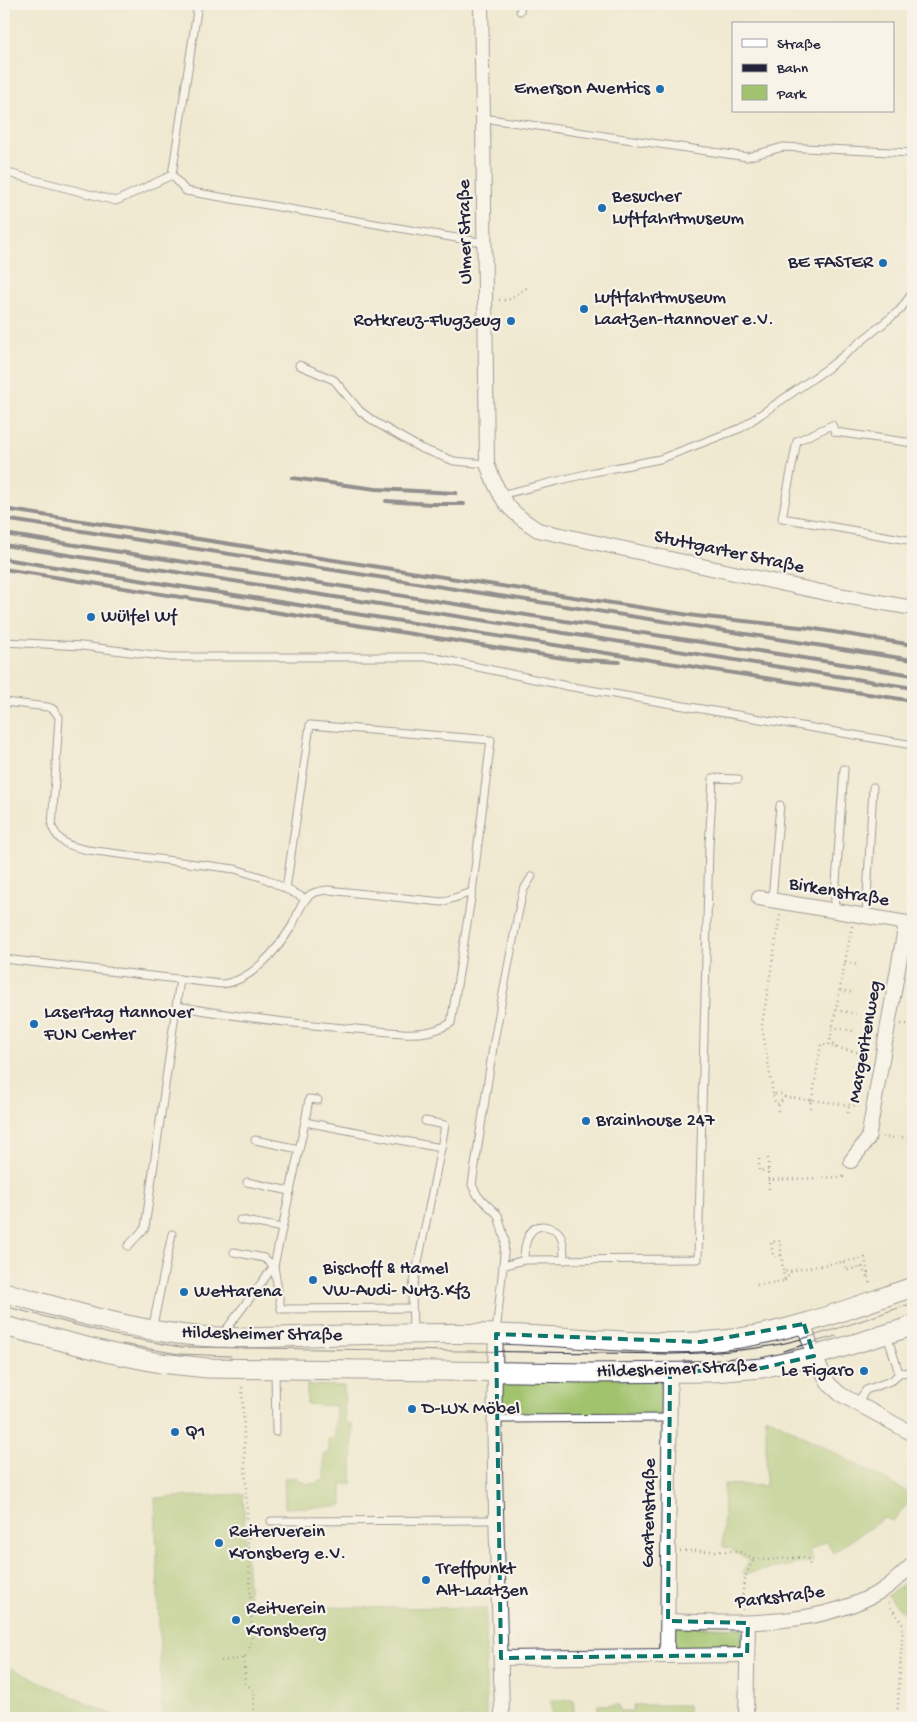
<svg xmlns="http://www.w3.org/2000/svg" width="917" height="1722" font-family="'Gochi Hand',sans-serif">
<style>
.green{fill:#a1c36d;stroke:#627254}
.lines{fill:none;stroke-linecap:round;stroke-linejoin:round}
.lane-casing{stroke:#414052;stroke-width:9}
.street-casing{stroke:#414052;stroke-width:16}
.secondary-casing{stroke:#414052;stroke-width:21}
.path{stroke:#414052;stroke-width:2.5;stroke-dasharray:1 4;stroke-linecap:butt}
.lane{stroke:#fff;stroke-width:7}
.street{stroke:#fff;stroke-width:14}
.secondary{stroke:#fff;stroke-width:19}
.tram{stroke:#22223b;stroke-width:1}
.rail{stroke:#22223b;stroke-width:4}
.marked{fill:none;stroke:#0f766e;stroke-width:4;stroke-dasharray:10 6;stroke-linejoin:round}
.poi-dot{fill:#1f6fb2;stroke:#f7f3e8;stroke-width:2}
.labels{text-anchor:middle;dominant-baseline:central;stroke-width:4.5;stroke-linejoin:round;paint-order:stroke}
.poi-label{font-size:19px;fill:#22223b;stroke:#f7f3e8;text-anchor:start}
.street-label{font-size:19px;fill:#22223b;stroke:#f7f3e8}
</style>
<rect width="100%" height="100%" fill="#f7f3e8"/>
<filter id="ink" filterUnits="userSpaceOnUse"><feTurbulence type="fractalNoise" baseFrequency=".02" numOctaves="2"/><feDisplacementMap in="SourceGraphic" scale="10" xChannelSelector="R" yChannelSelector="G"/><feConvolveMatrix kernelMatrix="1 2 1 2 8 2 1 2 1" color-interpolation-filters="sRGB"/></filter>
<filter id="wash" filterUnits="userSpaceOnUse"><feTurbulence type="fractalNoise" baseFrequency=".0096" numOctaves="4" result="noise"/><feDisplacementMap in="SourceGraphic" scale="20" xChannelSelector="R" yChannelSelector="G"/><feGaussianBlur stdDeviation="1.12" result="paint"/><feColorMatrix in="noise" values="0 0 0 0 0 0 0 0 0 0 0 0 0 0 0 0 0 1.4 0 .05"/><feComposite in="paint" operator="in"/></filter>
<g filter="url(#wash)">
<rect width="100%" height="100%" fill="#f0e9d1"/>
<!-- green -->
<g class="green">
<path d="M498,1376H661L663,1416H498Z"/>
<path d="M307,1385L344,1386L345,1423L353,1424L352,1484H342V1506L285,1508L284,1478L296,1477V1480L303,1481L304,1484L318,1483L319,1481L324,1480V1454H329L328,1439L335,1438L336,1406L307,1404Z"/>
<path d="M766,1416L913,1495V1497L893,1521L884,1518L833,1553L827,1541L809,1551L813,1561L743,1574L748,1559L735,1553L731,1548L723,1547L724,1484L766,1486Z"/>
<path d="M243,1494L249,1607L486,1608V1718H162L155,1498Z"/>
<path d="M913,1576V1622L887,1596Z"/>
<path d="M672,1626L742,1628V1650H671Z"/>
<path d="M4,1665L119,1718H4Z"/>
<path d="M551,1700H574V1718H552Z"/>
<path d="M598,1705H619L620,1711H633V1705H688V1718H597Z"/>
</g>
</g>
<g filter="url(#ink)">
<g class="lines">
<defs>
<g id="lane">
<path d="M198,4L172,175L186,191L485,243"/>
<path d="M520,11L521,4"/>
<path d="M483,118L747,157L783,147L913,153"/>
<path d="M4,172L116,201L172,175"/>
<path d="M299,365L334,380L360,411L375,422L420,448L454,461L487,464"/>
<path d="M913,443L835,432L832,425L797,441L782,518L913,541"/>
<path d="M500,495L594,472L660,459L741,428L828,368L900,310L913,292"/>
<path d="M4,642L82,646L170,657H431L567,686L913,745"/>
<path d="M4,702L48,707L53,709L59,717L52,827C61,845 70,846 88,850L235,869L264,878L306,899"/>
<path d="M772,900L780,805"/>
<path d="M834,911L844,769"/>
<path d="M866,916L873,787"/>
<path d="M4,959L221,984C251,982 277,950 292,926C297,916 301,902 310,895C315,891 322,891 328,890L442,902L472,892"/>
<path d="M177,1006C252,1020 327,1027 403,1033C421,1034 435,1032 451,1023L472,892L491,740L310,725L286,889"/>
<path d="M425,1121L445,1125L441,1148"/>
<path d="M305,1122L309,1099L318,1100"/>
<path d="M255,1140L299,1149"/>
<path d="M247,1182L290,1191"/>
<path d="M240,1220L282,1228"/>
<path d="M128,1246L145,1228L180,979"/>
<path d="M234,1252L264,1258L274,1266L281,1309L412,1308"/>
<path d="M524,1260C524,1246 528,1221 548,1227C552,1228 556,1229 559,1233C564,1240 564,1252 564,1260"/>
<path d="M503,1266L505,1240L498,1215L478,1196L472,1185L494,1041L518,914L523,891L532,876"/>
<path d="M152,1330L172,1234"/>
<path d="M496,1333L503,1266L524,1260L698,1259L709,846L713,778L738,779"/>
<path d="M222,1335L274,1266L305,1122L441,1148L412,1292L413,1332"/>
<path d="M887,1335L899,1373L913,1372"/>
<path d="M275,1370L276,1432"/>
<path d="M857,1403L866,1390L893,1380L899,1373"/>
<path d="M495,1419L670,1418"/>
<path d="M271,1521L496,1520"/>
</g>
<g id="street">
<path d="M481,4L483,118L487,464C501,500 505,509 538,530L821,592L913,608"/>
<path d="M759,898L913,924"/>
<path d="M851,1161L868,1139L906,923"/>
<path d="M804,1324L814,1356L829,1384L840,1394L913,1434"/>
<path d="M496,1334C491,1462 500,1590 502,1718"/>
<path d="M668,1621C738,1623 818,1628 881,1591C893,1584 903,1573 913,1564"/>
<path d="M667,1655L670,1372"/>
<path d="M501,1658L747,1655"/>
<path d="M746,1718L748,1623"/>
</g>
<g id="secondary">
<path d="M4,1292C61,1308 118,1326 178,1334C199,1337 221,1337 242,1338C326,1336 411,1332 495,1334C577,1335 658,1350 740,1338C799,1329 856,1306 913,1287"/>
<path d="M4,1326L110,1353L160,1363L207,1368L588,1373L713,1372L762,1368L814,1356L913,1326"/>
</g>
</defs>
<!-- lane casing -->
<use href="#lane" class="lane-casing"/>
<!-- street casing -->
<use href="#street" class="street-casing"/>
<!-- secondary casing -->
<use href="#secondary" class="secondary-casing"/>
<!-- path -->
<g class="path">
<path d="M499,300H508L528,287"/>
<path d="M852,926L829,1046L870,1055"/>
<path d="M845,962L859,965"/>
<path d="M840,990L854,993"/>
<path d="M836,1010L856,1014"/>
<path d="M901,1024H907L913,1019"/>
<path d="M832,1027L853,1031"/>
<path d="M830,1039L836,1048"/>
<path d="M773,1094L762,1025L780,915"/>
<path d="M785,1097L782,1094H773L775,1103L779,1104L785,1097L859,1106"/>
<path d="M812,1100L821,1044L829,1046"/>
<path d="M810,1108L811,1100"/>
<path d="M778,1111L779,1104"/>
<path d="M848,1113L849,1105"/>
<path d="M882,1138L913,1137"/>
<path d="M768,1158L769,1193"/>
<path d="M759,1159V1171L768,1170"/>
<path d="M768,1180L843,1177L845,1173"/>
<path d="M4,1215L8,1183"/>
<path d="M781,1255L773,1256L771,1242L780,1241L783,1272"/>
<path d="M844,1262L846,1270L867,1266"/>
<path d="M861,1267L868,1277"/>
<path d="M785,1281L791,1272"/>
<path d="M757,1285L785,1281L783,1272L865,1258L870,1286"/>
<path d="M680,1551H738L754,1559L767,1560L803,1557L808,1559L810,1565"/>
<path d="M905,1590L913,1593"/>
<path d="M888,1603L903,1625L897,1718"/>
<path d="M743,1610C742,1588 743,1578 754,1559"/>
<path d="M244,1658L245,1683L254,1690V1718"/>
<path d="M221,1661L244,1658L249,1651L252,1637L242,1385"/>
</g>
<!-- lane -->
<use href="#lane" class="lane"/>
<!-- street -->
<use href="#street" class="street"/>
<!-- secondary -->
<use href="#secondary" class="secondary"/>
<!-- tram -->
<g class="tram">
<path d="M4,1306L114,1335L180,1347L672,1354C710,1353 748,1351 785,1343C829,1333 871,1317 913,1303"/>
<path d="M122,1344L179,1354L231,1356"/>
<path d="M783,1351L836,1336"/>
<path d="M684,1361H710L741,1357"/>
</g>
<!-- rail -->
<g class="rail">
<path d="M292,478L376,489L456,493"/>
<path d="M386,501L431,504H464"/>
<path d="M4,509L696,616L809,628L913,645"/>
<path d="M4,519L913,660"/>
<path d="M4,534L913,675"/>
<path d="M4,545L913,688"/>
<path d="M4,559L913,701"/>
<path d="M4,569L569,659L619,662"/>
</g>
</g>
</g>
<!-- marked area -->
<path d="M0 0H917V1722H0ZM804,1324L814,1356L762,1368L670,1372L668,1621L748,1623L747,1655L501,1658L496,1334L701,1342Z" fill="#f0e9d1" fill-opacity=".55" fill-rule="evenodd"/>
<path class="marked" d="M804,1324L814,1356L762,1368L670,1372L668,1621L748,1623L747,1655L501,1658L496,1334L701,1342Z"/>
<!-- markers -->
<g class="poi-dot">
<circle cx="660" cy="89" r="5"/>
<circle cx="602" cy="208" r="5"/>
<circle cx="883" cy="263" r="5"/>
<circle cx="584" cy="309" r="5"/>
<circle cx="511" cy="321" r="5"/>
<circle cx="91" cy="617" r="5"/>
<circle cx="34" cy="1024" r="5"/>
<circle cx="586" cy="1121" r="5"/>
<circle cx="313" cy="1280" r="5"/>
<circle cx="184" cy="1292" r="5"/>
<circle cx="864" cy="1371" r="5"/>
<circle cx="412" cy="1409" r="5"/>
<circle cx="175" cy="1432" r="5"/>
<circle cx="219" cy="1543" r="5"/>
<circle cx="426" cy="1580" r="5"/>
<circle cx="236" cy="1620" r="5"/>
</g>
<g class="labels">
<!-- poi labels -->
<g class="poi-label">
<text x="650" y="89" text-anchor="end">Emerson Aventics</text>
<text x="612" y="197">Besucher<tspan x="612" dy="22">Luftfahrtmuseum</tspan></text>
<text x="873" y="263" text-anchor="end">BE FASTER</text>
<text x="594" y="298">Luftfahrtmuseum<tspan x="594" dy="22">Laatzen-Hannover e.V.</tspan></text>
<text x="501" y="321" text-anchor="end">Rotkreuz-Flugzeug</text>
<text x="101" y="617">Wülfel Wf</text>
<text x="44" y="1013">Lasertag Hannover<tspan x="44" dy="22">FUN Center</tspan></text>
<text x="596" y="1121">Brainhouse 247</text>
<text x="323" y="1269">Bischoff &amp; Hamel<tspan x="323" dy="22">VW-Audi- Nutz.Kfz</tspan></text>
<text x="194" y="1292">Wettarena</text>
<text x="854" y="1371" text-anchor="end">Le Figaro</text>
<text x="422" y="1409">D-LUX Möbel</text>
<text x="185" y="1432">Q1</text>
<text x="229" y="1532">Reiterverein<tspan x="229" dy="22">Kronsberg e.V.</tspan></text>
<text x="436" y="1569">Treffpunkt<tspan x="436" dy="22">Alt-Laatzen</tspan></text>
<text x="246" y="1609">Reitverein<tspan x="246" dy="22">Kronsberg</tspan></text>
</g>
<!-- street labels -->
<g class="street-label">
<text transform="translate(466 232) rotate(-91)">Ulmer Straße</text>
<text transform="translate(729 553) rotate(12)">Stuttgarter Straße</text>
<text transform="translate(839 893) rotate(10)">Birkenstraße</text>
<text transform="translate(866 1042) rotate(-80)">Margeritenweg</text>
<text transform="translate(262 1335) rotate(1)">Hildesheimer Straße</text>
<text transform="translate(677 1370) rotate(-2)">Hildesheimer Straße</text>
<text transform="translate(650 1513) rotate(-89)">Gartenstraße</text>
<text transform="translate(780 1598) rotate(-7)">Parkstraße</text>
</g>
</g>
<!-- margin -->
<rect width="917" height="1722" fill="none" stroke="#f7f3e8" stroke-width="20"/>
<!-- legend -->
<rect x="732" y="22" width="162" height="90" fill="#f7f3e8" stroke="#a29fa3"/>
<rect x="742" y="39" width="25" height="8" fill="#ffffff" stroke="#a29fa3"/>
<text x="777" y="48" font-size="15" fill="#22223b">Straße</text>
<rect x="742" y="64" width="25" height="8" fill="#22223b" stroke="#a29fa3"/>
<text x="777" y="72" font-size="15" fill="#22223b">Bahn</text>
<rect x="742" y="85" width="25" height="15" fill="#a1c36d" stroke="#a29fa3"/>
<text x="777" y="98" font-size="15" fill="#22223b">Park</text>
</svg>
